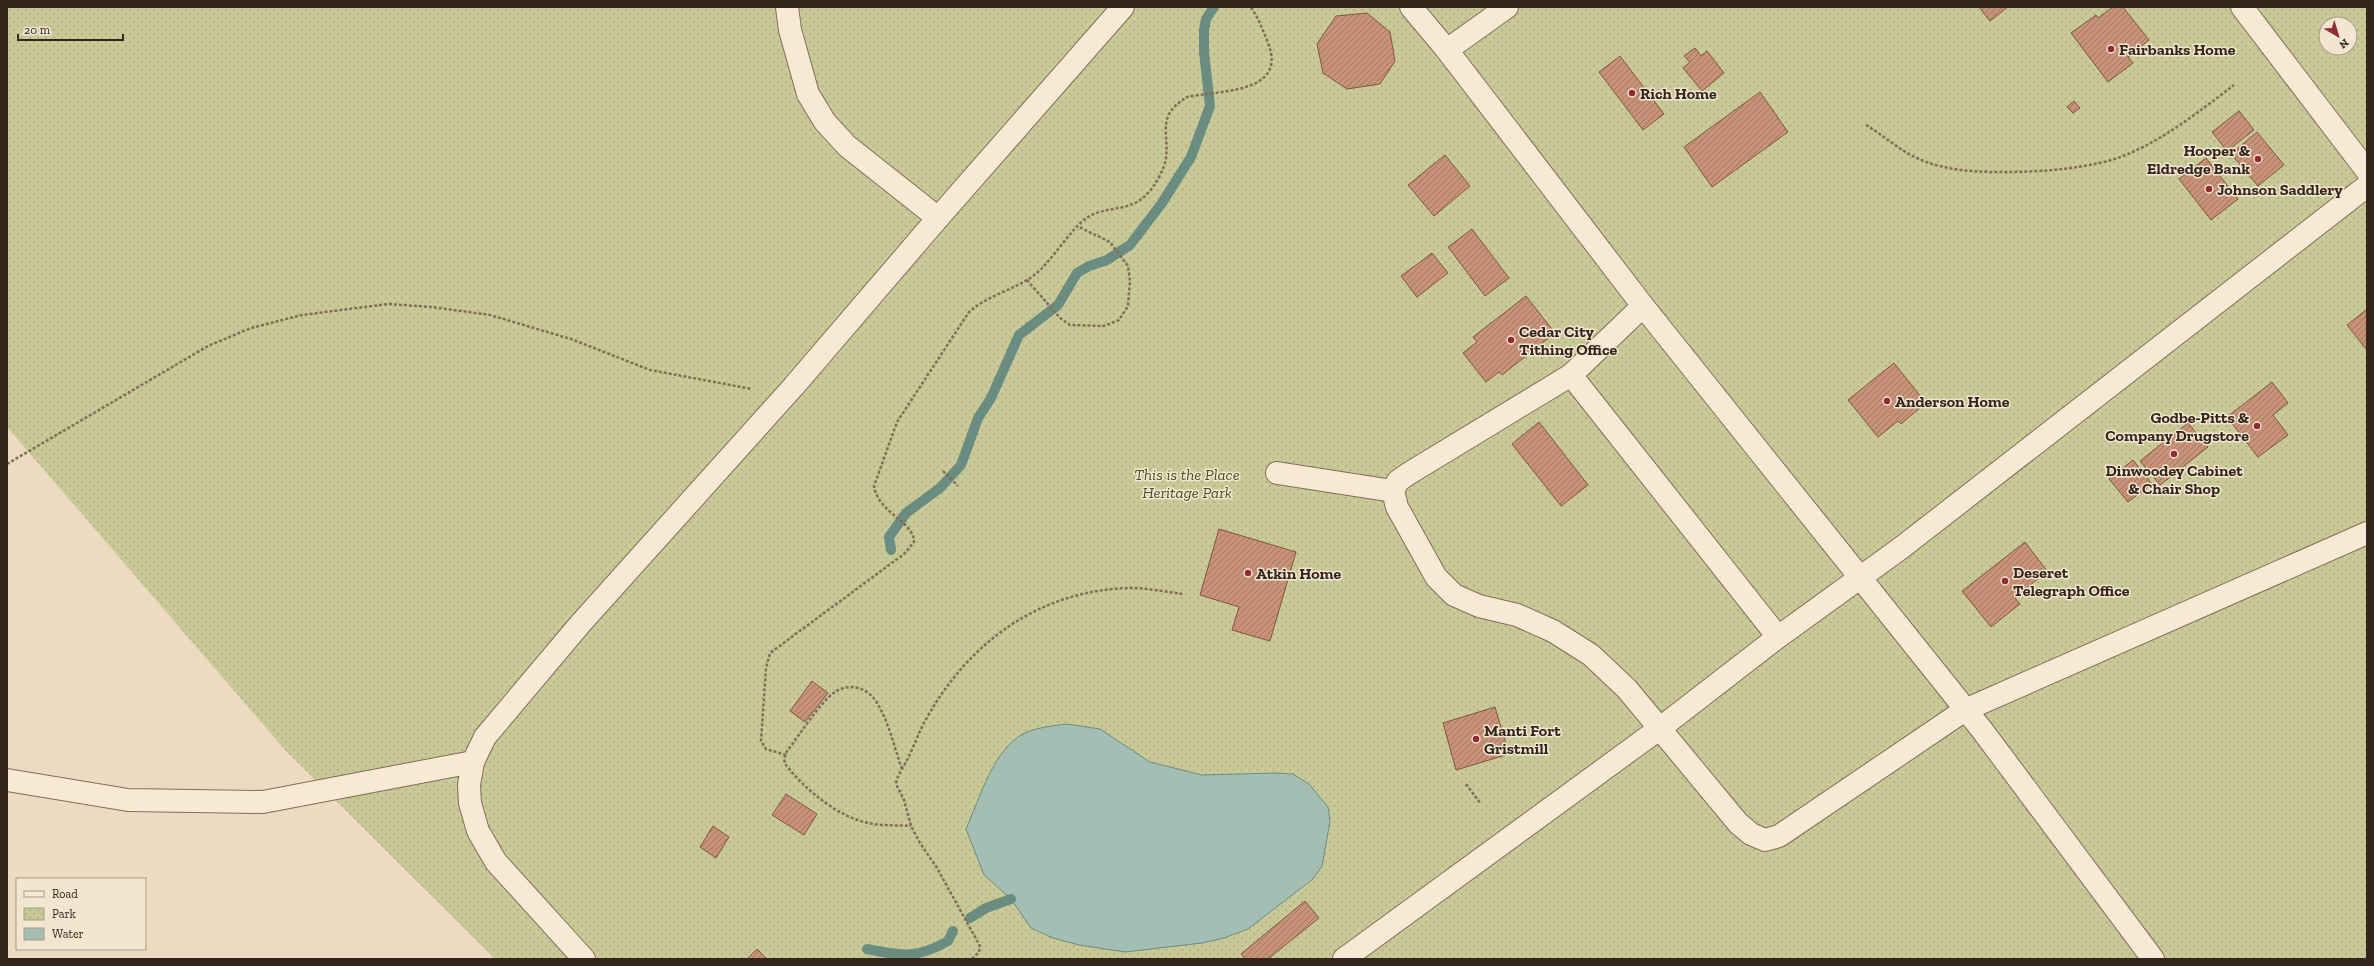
<svg xmlns="http://www.w3.org/2000/svg" width="2374" height="966" font-family="'Zilla Slab',serif">
<style>
.park{fill:url(#park-dots);fill-rule:evenodd}
.water{fill:#a4beb4;stroke:#6b8c81}
.lines{fill:none;stroke-linecap:round;stroke-linejoin:round}
.stream{stroke:#6b8c81;stroke-width:10}
.building{fill:url(#building-hatch);stroke:#825441}
.minor-casing{stroke:#846c5a;stroke-width:24}
.path{stroke:#846c5a;stroke-width:2.5;stroke-dasharray:3 2;stroke-linecap:butt}
.minor{stroke:#f7e9d4;stroke-width:22}
.poi-dot{fill:#912c36;stroke:#f3e6d0;stroke-width:1.5}
.labels{text-anchor:middle;dominant-baseline:central;stroke-width:3;stroke-linejoin:round;paint-order:stroke}
.poi-label{font-size:16px;font-weight:bold;fill:#35261d;stroke:#f3e6d0;text-anchor:start}
.park-label{font-size:16px;font-style:italic;fill:#495025;stroke:#f3e6d0}
</style>
<defs>
<pattern id="park-dots" width="8" height="8" patternUnits="userSpaceOnUse"><rect width="8" height="8" fill="#c8c996"/><path d="M2 2h.1M6 6h.1" fill="none" stroke="#acac81" stroke-width="1.8" stroke-linecap="round"/></pattern>
<pattern id="building-hatch" width="6" height="6" patternUnits="userSpaceOnUse"><rect width="6" height="6" fill="#c89279"/><path d="M-1 1l2-2M0 6l6-6M5 7l2-2" fill="none" stroke="#a37763"/></pattern>
</defs>
<rect width="100%" height="100%" fill="#ecdbc1"/>
<!-- park -->
<path class="park" d="M7,7H2367V959H495L286,751L7,427ZM2326,24H2350V48H2326Z"/>
<!-- water -->
<path class="water" d="M1067,724L1100,729L1150,762L1202,775L1276,773L1293,774L1309,784L1328,807L1330,821L1322,866L1313,879L1248,929L1224,938L1202,943L1125,952L1079,945L1053,938L1031,928L1011,899L984,875L966,829C979,800 994,747 1025,733C1038,727 1053,726 1067,724Z"/>
<g class="lines">
<!-- stream -->
<g class="stream">
<path d="M891,550L889,537L906,513L940,488L961,465L978,418L991,398L1019,335L1058,305L1077,273L1089,266L1107,260L1130,245L1162,203L1191,157L1210,106L1204,52V30L1206,19L1214,7"/>
<path d="M970,918L986,908L1011,899"/>
<path d="M867,949C901,956 917,959 948,941L953,931"/>
</g>
</g>
<!-- building -->
<g class="building">
<path d="M1979,7H2008L1990,21Z"/>
<path d="M2113,7H2123L2149,40L2128,57L2133,63L2108,82L2071,33L2096,15L2098,18Z"/>
<path d="M1367,13L1390,32L1395,61L1380,84L1347,89L1323,73L1317,44L1336,16Z"/>
<path d="M1695,48L1701,56L1707,51L1724,73L1702,91L1683,68L1690,62L1684,56Z"/>
<path d="M1620,56L1664,114L1643,130L1599,72Z"/>
<path d="M1760,92L1788,132L1712,187L1684,147Z"/>
<path d="M2074,101L2080,108L2073,113L2067,107Z"/>
<path d="M2239,111L2254,130L2227,151L2212,132Z"/>
<path d="M2257,132L2284,165L2258,186L2231,154Z"/>
<path d="M1445,155L1470,186L1434,216L1408,185Z"/>
<path d="M2206,158L2238,199L2211,220L2179,179Z"/>
<path d="M1472,229L1509,278L1485,296L1448,247Z"/>
<path d="M1432,253L1448,273L1417,297L1401,276Z"/>
<path d="M1526,296L1555,333L1502,375L1499,372L1486,382L1463,353L1477,342L1473,337Z"/>
<path d="M2367,309V350L2347,325Z"/>
<path d="M1894,363L1926,403L1901,424L1898,421L1878,437L1848,400Z"/>
<path d="M2272,382L2288,403L2273,415L2288,435L2258,457L2227,417Z"/>
<path d="M1539,422L1588,485L1561,506L1512,444Z"/>
<path d="M2188,423L2208,447L2160,485L2140,461Z"/>
<path d="M2133,460L2152,484L2128,502L2109,479Z"/>
<path d="M1219,529L1296,552L1270,641L1232,630L1239,607L1200,595Z"/>
<path d="M2025,542L2047,571L2015,598L2020,604L1991,627L1962,591Z"/>
<path d="M812,681L828,693L805,722L790,711Z"/>
<path d="M1495,707L1509,754L1456,770L1443,723Z"/>
<path d="M786,794L817,814L804,835L772,815Z"/>
<path d="M713,826L729,837L716,858L700,847Z"/>
<path d="M1305,901L1319,918L1268,959H1245L1241,954Z"/>
<path d="M757,949L767,959H747Z"/>
</g>
<g class="lines">
<defs>
<g id="minor">
<path d="M787,7L790,30L808,94L825,122L847,146L938,218"/>
<path d="M1411,7L1447,50L1643,306L1982,730L2153,959"/>
<path d="M2242,7L2367,171"/>
<path d="M1447,50L1507,7"/>
<path d="M1643,306L1571,375L1778,637"/>
<path d="M1571,375L1408,474L1398,481L1393,491L1397,507L1436,577L1454,595L1479,606L1517,615L1553,631L1591,655L1627,689L1738,823L1751,834L1765,840L1779,836L1965,710L2367,533"/>
<path d="M1277,473L1393,491"/>
<path d="M7,780L128,800L263,802L473,762"/>
<path d="M584,959L496,862L478,831L470,803L469,785L473,762L485,737L581,623L794,386L938,218L1123,7"/>
<path d="M1344,959L1659,729L1778,637L1901,548L2367,186"/>
</g>
</defs>
<!-- minor casing -->
<use href="#minor" class="minor-casing"/>
<!-- path -->
<g class="path">
<path d="M1866,125C1883,135 1899,150 1917,158C1942,170 1972,172 2000,172C2036,172 2072,170 2108,161C2154,148 2197,113 2234,85"/>
<path d="M1027,280L1060,318L1070,325L1104,326L1119,320L1128,306L1130,281L1128,266L1110,242L1079,227"/>
<path d="M7,464L208,346L251,328L302,315L388,304L432,307L490,315L571,339L650,370L752,389"/>
<path d="M943,471L958,486"/>
<path d="M786,755L766,749L761,741L766,668L770,653L904,554L914,542C914,521 878,513 874,486L897,422L969,312C989,294 1016,290 1037,273C1053,259 1072,227 1088,217C1108,205 1130,213 1148,193C1155,186 1165,168 1166,158C1169,131 1156,116 1187,97C1220,90 1288,94 1268,43C1263,30 1258,18 1251,7"/>
<path d="M902,769C894,747 889,722 877,703C869,688 849,682 835,692C820,702 799,736 787,751L784,759L785,764C805,789 836,816 868,823C882,826 897,825 911,826"/>
<path d="M1466,784L1480,803"/>
<path d="M972,959L979,952L980,946L937,868L920,843L911,826L904,800L896,784C897,775 902,770 906,762C913,749 918,734 925,721C969,641 1042,588 1135,588C1151,589 1168,592 1183,594"/>
</g>
<!-- minor -->
<use href="#minor" class="minor"/>
</g>
<!-- markers -->
<g class="poi-dot">
<circle cx="2111" cy="49" r="4"/>
<circle cx="1632" cy="93" r="4"/>
<circle cx="2258" cy="159" r="4"/>
<circle cx="2209" cy="189" r="4"/>
<circle cx="1511" cy="340" r="4"/>
<circle cx="1887" cy="401" r="4"/>
<circle cx="2257" cy="426" r="4"/>
<circle cx="2174" cy="454" r="4"/>
<circle cx="1248" cy="573" r="4"/>
<circle cx="2005" cy="581" r="4"/>
<circle cx="1476" cy="739" r="4"/>
</g>
<g class="labels">
<!-- poi labels -->
<g class="poi-label">
<text x="2119" y="49">Fairbanks Home</text>
<text x="1640" y="93">Rich Home</text>
<text x="2250" y="150" text-anchor="end">Hooper &amp;<tspan x="2250" dy="18">Eldredge Bank</tspan></text>
<text x="2217" y="189">Johnson Saddlery</text>
<text x="1519" y="331">Cedar City<tspan x="1519" dy="18">Tithing Office</tspan></text>
<text x="1895" y="401">Anderson Home</text>
<text x="2249" y="417" text-anchor="end">Godbe-Pitts &amp;<tspan x="2249" dy="18">Company Drugstore</tspan></text>
<text x="2174" y="470" text-anchor="middle">Dinwoodey Cabinet<tspan x="2174" dy="18">&amp; Chair Shop</tspan></text>
<text x="2013" y="572">Deseret<tspan x="2013" dy="18">Telegraph Office</tspan></text>
<text x="1256" y="573">Atkin Home</text>
<text x="1484" y="730">Manti Fort<tspan x="1484" dy="18">Gristmill</tspan></text>
</g>
<!-- park labels -->
<g class="park-label">
<text x="1187" y="474">This is the Place<tspan x="1187" dy="18">Heritage Park</tspan></text>
</g>
</g>
<!-- border -->
<rect width="2374" height="966" fill="none" stroke="#35261d" stroke-width="16"/>
<!-- legend -->
<rect x="16" y="878" width="130" height="72" fill="#f3e6d0" stroke="#a79988"/>
<rect x="24" y="891" width="20" height="6" fill="#f7e9d4" stroke="#a79988"/>
<text x="52" y="898" font-size="12" fill="#35261d">Road</text>
<rect x="24" y="908" width="20" height="12" fill="url(#park-dots)" stroke="#a79988"/>
<text x="52" y="918" font-size="12" fill="#35261d">Park</text>
<rect x="24" y="928" width="20" height="12" fill="#a4beb4" stroke="#a79988"/>
<text x="52" y="938" font-size="12" fill="#35261d">Water</text>
<!-- north arrow -->
<g transform="translate(2338 36) rotate(142)"><circle r="19" fill="#f3e6d0" stroke="#a79988"/>
<path d="M0-3L7 15L0 10L-7 15Z" fill="#912c36"/>
<text y="-6" font-size="11" font-weight="bold" text-anchor="middle" fill="#35261d">N</text>
</g>
<!-- scale -->
<path d="M18 34v6h105v-6" fill="none" stroke="#35261d" stroke-width="2"/>
<text x="24" y="34" font-size="12" fill="#35261d" stroke="#f3e6d0" stroke-width="3" paint-order="stroke">20 m</text>
</svg>
